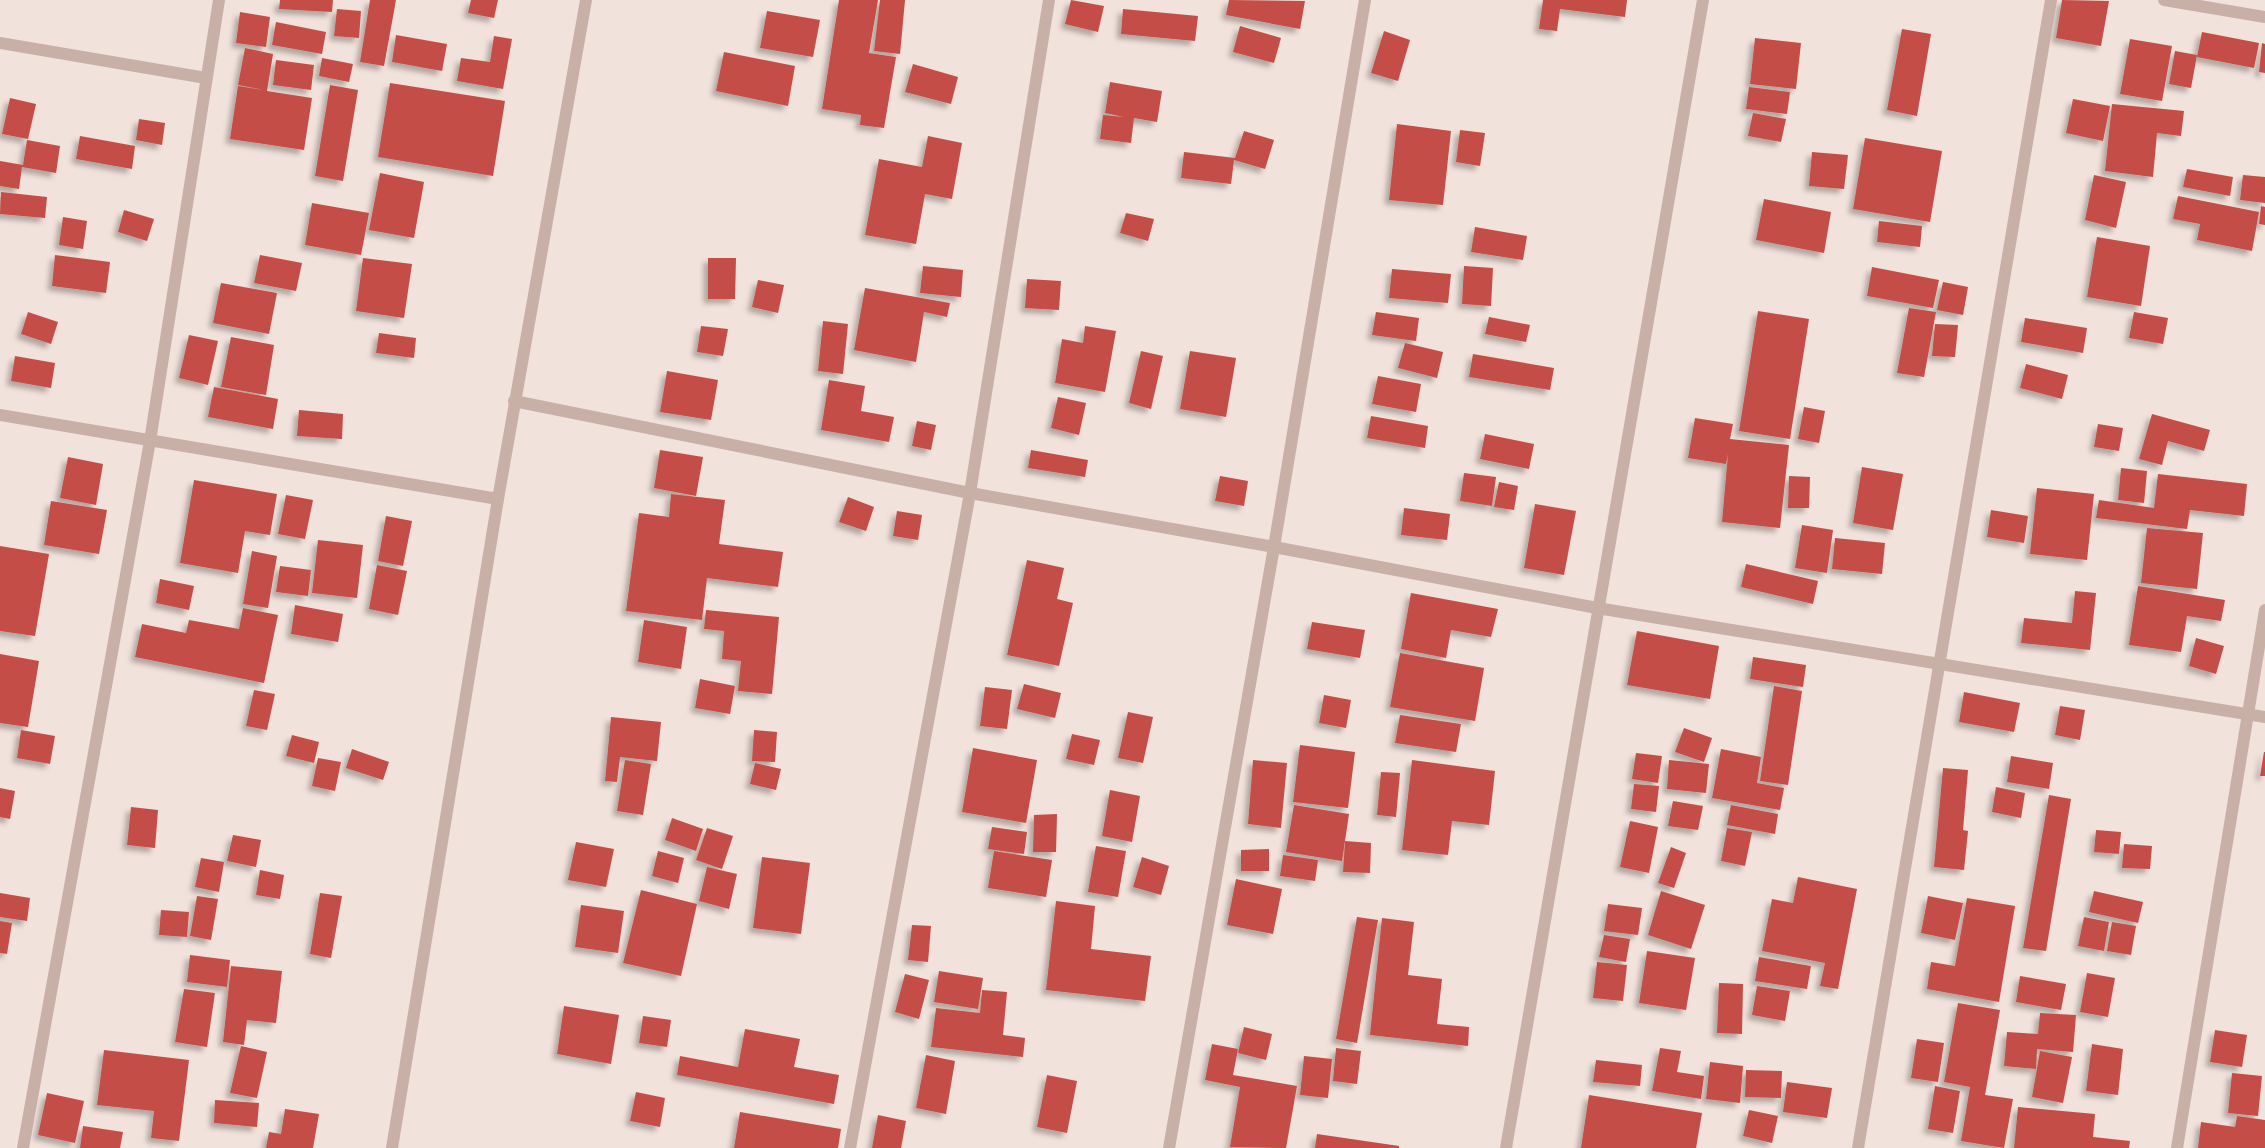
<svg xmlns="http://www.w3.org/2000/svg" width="2265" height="1148" font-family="Commissioner,sans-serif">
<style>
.building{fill:#c44d46;filter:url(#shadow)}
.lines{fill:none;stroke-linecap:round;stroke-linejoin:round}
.minor{stroke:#c9b0a7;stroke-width:12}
</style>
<defs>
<filter id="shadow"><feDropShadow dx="-4.5" dy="4.5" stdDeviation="2.5" flood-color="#0004"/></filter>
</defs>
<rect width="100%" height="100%" fill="#f1e2db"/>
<!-- building -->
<g class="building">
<path d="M280,0H333L332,12L279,9Z"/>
<path d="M370,0H396L384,66L360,62Z"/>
<path d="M471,0H498L494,18L468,13Z"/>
<path d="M839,0H878L869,53L896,57L884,128L860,125L861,115L822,109Z"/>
<path d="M880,0H905L900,54L874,51Z"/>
<path d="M1071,0L1104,6L1098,32L1065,24Z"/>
<path d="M1229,0L1305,1L1300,29L1226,15Z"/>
<path d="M1543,0H1627L1625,17L1560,9L1557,31L1539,29Z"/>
<path d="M2062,0L2109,1L2101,46L2056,38Z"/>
<path d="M337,9L361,11L359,38L334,36Z"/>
<path d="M1123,9L1198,16L1195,41L1121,34Z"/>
<path d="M767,11L820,20L813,57L760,48Z"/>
<path d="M240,12L270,17L266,47L236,43Z"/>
<path d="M276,22L326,32L322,54L272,45Z"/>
<path d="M1240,26L1281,38L1274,63L1233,52Z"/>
<path d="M1902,29L1931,34L1917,116L1887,110Z"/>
<path d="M1384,31L1410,40L1398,81L1371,73Z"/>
<path d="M2202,32L2259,43L2254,68L2197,57Z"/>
<path d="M396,35L447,44L442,71L392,62Z"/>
<path d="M494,36L512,39L503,89L457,81L461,58L490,62Z"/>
<path d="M1755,38L1801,43L1796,89L1750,84Z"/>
<path d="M2130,39L2172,46L2162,101L2120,94Z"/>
<path d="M2262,43L2265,44V73L2259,72Z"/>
<path d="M245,48L273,54L267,91L312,98L304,150L230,139L238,86L264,90L238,85Z"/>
<path d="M2175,51L2197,55L2191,88L2169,84Z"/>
<path d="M724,52L795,66L788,106L716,91Z"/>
<path d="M322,58L353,64L349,82L319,76Z"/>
<path d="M276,60L314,65L311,90L273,85Z"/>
<path d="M913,64L958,77L951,104L905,92Z"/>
<path d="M1110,82L1162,91L1157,122L1134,118L1131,143L1100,139L1103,115L1124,117L1105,113Z"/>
<path d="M390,83L505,101L493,176L378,157Z"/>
<path d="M330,85L358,90L343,181L315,176Z"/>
<path d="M1749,87L1790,92L1787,114L1746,109Z"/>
<path d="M10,98L36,104L28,139L2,134Z"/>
<path d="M2073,99L2110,106L2103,141L2066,133Z"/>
<path d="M2112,104L2184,111L2181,136L2157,133L2153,177L2105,171Z"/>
<path d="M1753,113L1786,119L1781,142L1748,136Z"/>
<path d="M139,119L165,123L162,145L136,140Z"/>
<path d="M1397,124L1451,131L1443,205L1389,200Z"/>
<path d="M1460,130L1485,133L1480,166L1456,162Z"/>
<path d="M1244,131L1274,140L1265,169L1234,160L1231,184L1181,178L1184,152L1235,158Z"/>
<path d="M80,136L135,146L132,169L76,159Z"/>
<path d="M928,136L962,143L952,199L925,194L916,244L865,235L879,159L922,167Z"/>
<path d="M1865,138L1942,151L1930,222L1853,209Z"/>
<path d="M27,140L60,146L56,173L22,167L19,189L0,186V161L23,165Z"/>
<path d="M1812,152L1848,155L1844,189L1809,186Z"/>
<path d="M2187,169L2233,177L2230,196L2183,187Z"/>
<path d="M380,173L424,182L414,238L369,230Z"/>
<path d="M2094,175L2126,182L2116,228L2085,220Z"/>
<path d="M2243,175L2265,177V203L2240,200Z"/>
<path d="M1,192L47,197L45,218L0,214Z"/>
<path d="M2178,196L2259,212L2252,251L2197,240L2200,224L2173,219Z"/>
<path d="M1764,199L1831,212L1824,253L1756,240Z"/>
<path d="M312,203L369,213L361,255L305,245Z"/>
<path d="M2261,206L2265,207V225L2259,224Z"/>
<path d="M124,210L154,219L147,241L118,232Z"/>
<path d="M1126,213L1154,219L1148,241L1120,233Z"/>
<path d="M63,217L87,221L83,249L59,245Z"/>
<path d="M1879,221L1922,226L1920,247L1877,242Z"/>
<path d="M1475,227L1527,236L1523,260L1471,252Z"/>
<path d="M2097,237L2150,246L2141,306L2087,297Z"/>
<path d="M55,255L110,262L106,293L52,286Z"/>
<path d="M260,255L302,263L296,291L254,283Z"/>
<path d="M363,258L412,264L404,318L356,311Z"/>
<path d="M708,258H736L735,299H708Z"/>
<path d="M923,266L963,270L961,297L920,293Z"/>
<path d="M1464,266L1493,268L1491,306L1462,304Z"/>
<path d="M1872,267L1939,280L1933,308L1867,296Z"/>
<path d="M1392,269L1451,274L1448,303L1389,298Z"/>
<path d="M1027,279L1061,281L1059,310L1025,308Z"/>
<path d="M758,280L784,285L778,313L752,307Z"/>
<path d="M1943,282L1968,287L1963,315L1937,310Z"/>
<path d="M221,283L277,293L269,334L213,323Z"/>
<path d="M865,288L950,303L947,317L924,312L916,362L854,350Z"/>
<path d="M1909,308L1936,312L1924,377L1897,373Z"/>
<path d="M1758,311L1809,319L1790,439L1739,431Z"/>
<path d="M28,312L58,322L51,344L21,334Z"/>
<path d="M1376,312L1419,318L1416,341L1372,335Z"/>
<path d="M2134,312L2168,318L2163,344L2129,338Z"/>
<path d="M1489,317L1530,325L1526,342L1485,334Z"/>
<path d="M2025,318L2087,328L2083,353L2021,342Z"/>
<path d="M823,321L848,324L843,374L818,371Z"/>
<path d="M1935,324L1958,325L1955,357L1932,356Z"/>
<path d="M701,326L728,329L723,356L697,352Z"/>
<path d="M1085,326L1116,331L1105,392L1055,383L1062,339L1083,343Z"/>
<path d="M379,333L416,338L414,358L376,353Z"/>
<path d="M189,335L218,341L208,385L179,378Z"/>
<path d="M231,337L274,345L266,395L221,387Z"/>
<path d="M1405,343L1443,352L1437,378L1398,368Z"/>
<path d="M1141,351L1163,356L1151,409L1129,403Z"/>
<path d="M1190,351L1236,358L1226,417L1180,409Z"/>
<path d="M1473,354L1554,368L1550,390L1469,377Z"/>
<path d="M15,356L55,363L51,388L11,381Z"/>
<path d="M2026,364L2068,375L2062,399L2020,388Z"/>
<path d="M667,371L718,380L711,420L660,412Z"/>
<path d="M1378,376L1421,384L1416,412L1372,404Z"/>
<path d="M829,380L865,386L861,411L894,417L889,442L821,430Z"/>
<path d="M214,387L278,399L273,429L208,417Z"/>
<path d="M1058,397L1086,403L1079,435L1051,428Z"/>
<path d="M1804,407L1825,411L1819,443L1798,439Z"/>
<path d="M299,410L343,414L342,439L297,436Z"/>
<path d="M2152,414L2210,430L2204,451L2168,441L2162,465L2139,459Z"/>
<path d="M1371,416L1428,426L1425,448L1367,438Z"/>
<path d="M1695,418L1733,424L1730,439L1789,445L1780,528L1722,522L1728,454L1726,464L1688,458Z"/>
<path d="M917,421L936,425L931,450L912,446Z"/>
<path d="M2098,424L2123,428L2119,451L2094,447Z"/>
<path d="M1485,434L1534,444L1529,469L1480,459Z"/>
<path d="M660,450L703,457L696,496L654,488Z"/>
<path d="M1031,450L1088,460L1085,477L1028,468Z"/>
<path d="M68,457L103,464L96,505L60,498Z"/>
<path d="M1862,467L1903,474L1893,530L1853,523Z"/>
<path d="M2121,468L2147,471L2144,503L2118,500Z"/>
<path d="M1464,473L1496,477L1492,506L1460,501Z"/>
<path d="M2158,474L2247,484L2244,516L2190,510L2187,529L2096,518L2099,500L2154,508Z"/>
<path d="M1220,476L1248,481L1244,506L1215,501Z"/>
<path d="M1789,476L1810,477L1809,508H1788Z"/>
<path d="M194,480L277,494L270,535L245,531L238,573L180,563Z"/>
<path d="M1499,482L1518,486L1514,510L1494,507Z"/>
<path d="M2037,488L2094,494L2087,560L2030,554Z"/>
<path d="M671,494L725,500L719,544L783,552L778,587L707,578L702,620L626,611L639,513L669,517Z"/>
<path d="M286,495L313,500L305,539L278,534Z"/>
<path d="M848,497L874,507L866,531L839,522Z"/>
<path d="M51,501L107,510L99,554L44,545Z"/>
<path d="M1535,504L1576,511L1564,575L1524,568Z"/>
<path d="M1404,508L1450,514L1447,540L1401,535Z"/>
<path d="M1991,510L2028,516L2024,543L1987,537Z"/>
<path d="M897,511L922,515L918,540L893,536Z"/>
<path d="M386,516L412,521L403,566L378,561Z"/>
<path d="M1802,525L1833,530L1827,573L1795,568Z"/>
<path d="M2147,528L2203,533L2197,589L2141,583Z"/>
<path d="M1835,538L1885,543L1882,574L1832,569Z"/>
<path d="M318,540L363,545L357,598L312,593Z"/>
<path d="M0,546L49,554L35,636L0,631Z"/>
<path d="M252,551L277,556L268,608L243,604Z"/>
<path d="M1027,560L1064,568L1057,599L1073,603L1059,666L1007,655Z"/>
<path d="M1746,564L1818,581L1813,604L1741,587Z"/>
<path d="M377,565L407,571L398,615L369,609Z"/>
<path d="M280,566L311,570L308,596L276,592Z"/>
<path d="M160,579L194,586L189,610L156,603Z"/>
<path d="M2138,586L2225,600L2221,621L2187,616L2181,652L2129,645Z"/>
<path d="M2075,591L2096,593L2090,650L2021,643L2024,618L2072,623Z"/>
<path d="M1411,593L1498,609L1491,637L1451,630L1446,658L1401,649Z"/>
<path d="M295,605L343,614L338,642L291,634Z"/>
<path d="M243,608L278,615L264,683L135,657L142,624L186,633L189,620L239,629Z"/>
<path d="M706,610L779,617L772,694L738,691L741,661L722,659L724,631L704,629Z"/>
<path d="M644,620L687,627L681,669L638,662Z"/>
<path d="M1312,622L1365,630L1360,658L1307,649Z"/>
<path d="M1637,631L1719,646L1710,699L1627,685Z"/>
<path d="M2196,638L2224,646L2216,674L2189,666Z"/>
<path d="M1400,653L1484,668L1475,721L1390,707Z"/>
<path d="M0,654L39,661L28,727L0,723Z"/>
<path d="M1753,657L1806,665L1803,687L1750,679Z"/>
<path d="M700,679L735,686L730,714L695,708Z"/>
<path d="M1024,684L1061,693L1055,718L1017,709Z"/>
<path d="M1774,686L1802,691L1788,785L1760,781Z"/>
<path d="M985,687L1012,690L1007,729L980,726Z"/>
<path d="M254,690L275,694L267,730L246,726Z"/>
<path d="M1964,692L2020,703L2014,732L1959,722Z"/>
<path d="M1324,695L1351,700L1346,728L1319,723Z"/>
<path d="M2060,706L2085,710L2080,740L2055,735Z"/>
<path d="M1128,712L1153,717L1143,763L1118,758Z"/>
<path d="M1400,715L1461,724L1456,752L1395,743Z"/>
<path d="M611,717L661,722L657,761L620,757L617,782L605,781Z"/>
<path d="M1684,728L1712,738L1704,762L1675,752Z"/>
<path d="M21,730L55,736L50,764L17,758Z"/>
<path d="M754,730L777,732L775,762L752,761Z"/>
<path d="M1072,734L1100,740L1094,765L1066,759Z"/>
<path d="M292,735L319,742L314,763L286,756Z"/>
<path d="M1300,745L1355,752L1348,808L1293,802Z"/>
<path d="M973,748L1037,760L1026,823L962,812Z"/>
<path d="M352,749L389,762L383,780L346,768Z"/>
<path d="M1721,749L1761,757L1757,783L1784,788L1780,810L1712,798Z"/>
<path d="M2264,752H2265V776H2260Z"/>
<path d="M1636,753L1662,756L1658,783L1632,779Z"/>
<path d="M2011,756L2053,763L2049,789L2007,782Z"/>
<path d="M318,758L341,762L335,791L312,786Z"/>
<path d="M625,760L651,764L643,815L617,811Z"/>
<path d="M1253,760L1287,763L1281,828L1248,824Z"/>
<path d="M1412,760L1495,771L1489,825L1452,821L1448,855L1402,850Z"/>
<path d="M1669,760L1709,764L1706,793L1667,789Z"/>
<path d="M755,763L781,769L776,790L750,784Z"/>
<path d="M1943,768L1968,770L1963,830L1968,831L1964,870L1934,867Z"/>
<path d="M1381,772L1400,773L1396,817L1377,815Z"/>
<path d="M1634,784L1659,786L1656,812L1631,809Z"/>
<path d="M1996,787L2025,793L2021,818L1992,812Z"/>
<path d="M0,788L15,791L10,819L0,817Z"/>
<path d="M1110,790L1140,796L1132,842L1102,836Z"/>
<path d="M2049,795L2071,799L2046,951L2023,948Z"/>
<path d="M1673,801L1703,806L1698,830L1668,826Z"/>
<path d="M1294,805L1349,814L1342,861L1286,852Z"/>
<path d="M1731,805L1778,814L1775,834L1727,825Z"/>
<path d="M131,807L158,810L155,848L127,845Z"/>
<path d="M1057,814L1056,852H1033L1034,815Z"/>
<path d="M672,818L703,829L696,851L665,840Z"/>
<path d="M1630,821L1658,827L1649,873L1620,867Z"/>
<path d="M992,827L1027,832L1024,854L988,849Z"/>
<path d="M707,828L733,836L722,869L696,860Z"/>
<path d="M1727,828L1752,832L1745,866L1721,861Z"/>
<path d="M2096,830L2121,832L2119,854L2094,852Z"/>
<path d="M233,835L261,840L256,867L227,861Z"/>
<path d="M1345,841L1371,843L1370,873L1343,872Z"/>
<path d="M576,842L614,849L606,887L568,880Z"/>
<path d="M2124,844L2152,846L2150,869L2122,868Z"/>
<path d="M1096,846L1126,851L1118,897L1088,892Z"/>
<path d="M1671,847L1686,853L1674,888L1658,883Z"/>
<path d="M1269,849V871H1241V850Z"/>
<path d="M658,851L684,858L678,883L652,876Z"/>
<path d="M994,851L1052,860L1046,897L988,888Z"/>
<path d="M1283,855L1318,860L1315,881L1280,876Z"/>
<path d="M762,857L810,863L801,934L753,928Z"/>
<path d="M1142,857L1169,866L1161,895L1133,887Z"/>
<path d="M201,858L224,862L219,892L195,887Z"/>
<path d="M707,867L737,874L729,909L699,901Z"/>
<path d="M260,870L284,875L280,899L256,895Z"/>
<path d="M1798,877L1857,889L1838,989L1820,986L1825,963L1762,951L1772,899L1793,903Z"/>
<path d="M1236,879L1282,889L1273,934L1227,925Z"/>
<path d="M641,890L697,904L681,976L623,963Z"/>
<path d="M1661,891L1705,905L1691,949L1648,935Z"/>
<path d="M2094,891L2143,902L2138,923L2089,912Z"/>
<path d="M0,893L30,898L27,921L0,917Z"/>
<path d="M320,893L342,896L331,958L310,954Z"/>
<path d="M197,896L218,899L211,940L190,936Z"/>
<path d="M1928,896L1963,903L1955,940L1921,933Z"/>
<path d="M1967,898L2015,906L1999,1002L1927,989L1931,962L1955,966Z"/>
<path d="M1056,901L1095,906L1091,949L1151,956L1145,1001L1046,990Z"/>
<path d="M1608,904L1642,908L1638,935L1604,931Z"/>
<path d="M581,905L624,911L618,953L575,947Z"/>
<path d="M161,910L189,912L187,937L159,935Z"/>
<path d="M1357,917L1378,920L1357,1043L1336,1039Z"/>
<path d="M2084,917L2109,922L2104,951L2078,946Z"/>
<path d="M1382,918L1414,922L1408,975L1442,979L1437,1024L1469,1027L1468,1046L1370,1035Z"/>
<path d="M0,921L12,923L7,954L0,953Z"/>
<path d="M2112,922L2136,926L2131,955L2107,951Z"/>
<path d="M912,925L931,926L928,962L908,960Z"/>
<path d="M1604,935L1630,939L1626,962L1599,957Z"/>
<path d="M1647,951L1695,958L1686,1010L1639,1003Z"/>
<path d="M190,955L230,960L227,987L187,982Z"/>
<path d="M1759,957L1811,966L1807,989L1755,981Z"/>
<path d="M1597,962L1627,965L1623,1001L1593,998Z"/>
<path d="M231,966L282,971L276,1023L247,1020L244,1045L223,1042Z"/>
<path d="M939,971L983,978L978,1009L934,1002Z"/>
<path d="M2087,973L2115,978L2108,1017L2080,1012Z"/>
<path d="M905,974L929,980L919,1019L895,1012Z"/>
<path d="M2020,976L2066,984L2061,1010L2016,1002Z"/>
<path d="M1719,983L1743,984L1742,1034L1717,1033Z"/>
<path d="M1757,986L1790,991L1785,1021L1752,1015Z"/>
<path d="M184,989L215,993L207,1047L175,1042Z"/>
<path d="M982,990L1007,992L1003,1035L1025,1038L1023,1057L931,1047L936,1008L980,1013Z"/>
<path d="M1958,1003L2000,1010L1985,1095L2013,1099L2004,1148L1961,1141L1970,1087L1944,1082Z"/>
<path d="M564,1006L619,1015L611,1064L557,1054Z"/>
<path d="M2040,1013L2076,1015L2073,1052L2037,1049L2036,1069L2004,1066L2007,1032L2038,1034Z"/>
<path d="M643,1016L671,1020L667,1047L639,1043Z"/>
<path d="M1244,1027L1272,1034L1266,1060L1238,1053Z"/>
<path d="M745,1029L800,1039L794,1067L839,1075L834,1104L677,1075L680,1056L738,1067Z"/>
<path d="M2215,1030L2247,1035L2242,1067L2210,1062Z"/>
<path d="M1917,1039L1944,1043L1938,1082L1911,1078Z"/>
<path d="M1212,1044L1238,1049L1233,1075L1297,1086L1286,1148L1230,1147L1240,1087L1205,1080Z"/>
<path d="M2092,1044L2123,1049L2118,1095L2086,1091Z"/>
<path d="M241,1046L267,1052L257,1098L230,1093Z"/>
<path d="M1336,1048L1361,1051L1357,1084L1333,1081Z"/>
<path d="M1660,1048L1681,1051L1677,1072L1704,1076L1701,1099L1652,1091Z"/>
<path d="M104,1050L189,1060L179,1141L151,1138L154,1111L97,1105Z"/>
<path d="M2040,1051L2072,1057L2063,1103L2032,1097Z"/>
<path d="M926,1055L955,1061L946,1114L916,1108Z"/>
<path d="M1304,1056L1332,1059L1328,1098L1300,1095Z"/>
<path d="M1596,1060L1642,1065L1640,1086L1593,1082Z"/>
<path d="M1710,1062L1743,1066L1740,1103L1706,1099Z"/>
<path d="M1746,1070L1782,1071L1781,1098L1745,1097Z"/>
<path d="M2232,1073L2262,1076L2258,1116L2228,1113Z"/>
<path d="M1047,1075L1077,1081L1067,1133L1037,1127Z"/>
<path d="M1787,1082L1832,1088L1827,1118L1783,1112Z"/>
<path d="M1935,1086L1960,1091L1953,1133L1928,1129Z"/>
<path d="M636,1092L665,1098L660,1127L630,1121Z"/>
<path d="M47,1093L84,1101L75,1143L38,1135Z"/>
<path d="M1589,1095L1702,1113L1696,1148H1581Z"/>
<path d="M215,1100L259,1103L257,1127L214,1123Z"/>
<path d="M2018,1107L2095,1114L2093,1137L2130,1141L2129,1148H2014Z"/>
<path d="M285,1109L319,1114L313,1148H266L269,1132L281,1134Z"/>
<path d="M1749,1110L1778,1116L1772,1143L1743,1136Z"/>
<path d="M740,1112L841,1129L838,1148H734Z"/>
<path d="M878,1115L906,1121L901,1148H872Z"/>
<path d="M2237,1116L2265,1120V1148H2198L2201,1122L2235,1127Z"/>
<path d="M83,1126L123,1132L120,1148H80Z"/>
<path d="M1317,1134L1399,1146V1148H1315Z"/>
</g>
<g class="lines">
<!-- minor -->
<g class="minor">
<path d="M2164,0L2265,17"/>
<path d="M0,43L206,78"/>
<path d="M514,401L970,493L1274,547L1597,608L2265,717"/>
<path d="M0,415L498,499"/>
<path d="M23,1148L150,441L219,0"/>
<path d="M392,1148L498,499L586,0"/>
<path d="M850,1148L970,493L1049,0"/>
<path d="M1169,1148L1274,547L1365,0"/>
<path d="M1506,1148L1703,0"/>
<path d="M1858,1148L2051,0"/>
<path d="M2177,1148L2265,610"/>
</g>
</g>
</svg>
